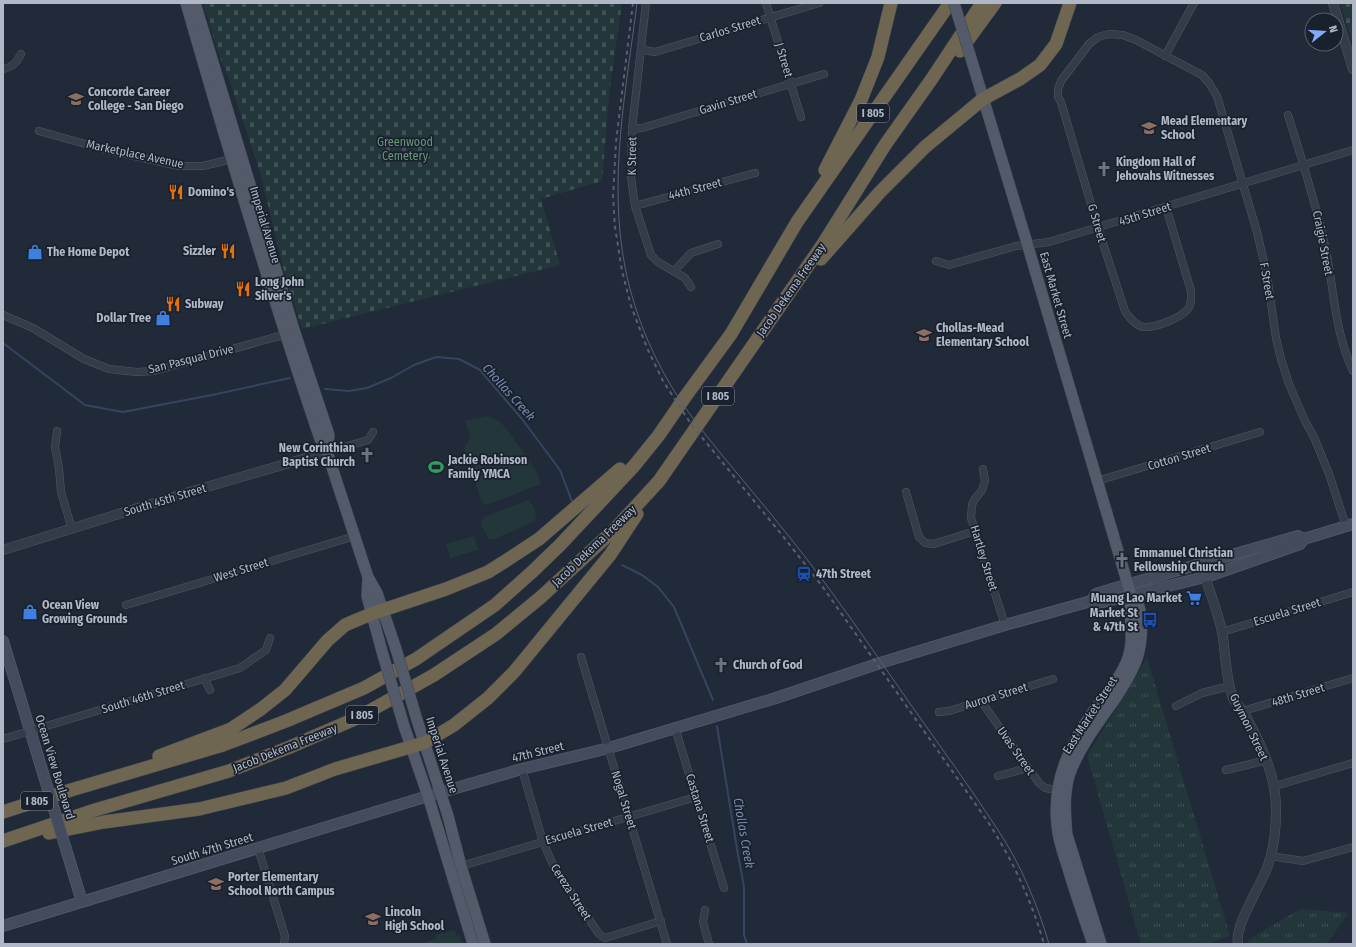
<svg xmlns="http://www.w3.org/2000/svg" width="1356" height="947" font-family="'Fira Sans Condensed',sans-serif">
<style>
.grass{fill:url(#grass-tufts)}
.cemetery{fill:url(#cemetery-stones)}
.park{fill:#23363a}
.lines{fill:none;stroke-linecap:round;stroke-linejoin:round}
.stream{stroke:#354460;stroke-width:2}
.minor-casing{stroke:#505764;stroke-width:8}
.tertiary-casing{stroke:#505764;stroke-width:10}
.secondary-casing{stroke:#505764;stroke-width:12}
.primary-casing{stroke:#3e4553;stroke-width:12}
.motorway-casing{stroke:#3d4451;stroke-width:14}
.minor{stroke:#353c49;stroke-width:7}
.tertiary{stroke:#353c49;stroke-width:9}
.secondary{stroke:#434b5c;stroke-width:10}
.primary{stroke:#535b6a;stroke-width:11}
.motorway{stroke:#6f6652;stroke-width:13}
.tram{stroke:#576071;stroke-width:1}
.rail{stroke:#576071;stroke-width:2;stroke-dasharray:4 4;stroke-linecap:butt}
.secondary-bridge-casing{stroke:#505764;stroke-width:12;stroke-linecap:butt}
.primary-bridge-casing{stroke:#3e4553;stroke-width:12;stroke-linecap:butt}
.secondary-bridge{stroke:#434b5c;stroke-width:10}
.primary-bridge{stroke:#535b6a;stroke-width:11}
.labels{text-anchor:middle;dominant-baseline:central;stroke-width:3.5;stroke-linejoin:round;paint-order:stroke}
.shield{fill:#1a212e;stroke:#838a98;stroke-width:1}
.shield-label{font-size:11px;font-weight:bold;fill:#b0b7c6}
.street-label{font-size:12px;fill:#b0b7c6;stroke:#1a212e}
.poi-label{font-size:12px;font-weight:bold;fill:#b0b7c6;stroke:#1a212e;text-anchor:start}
.park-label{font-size:12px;fill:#679675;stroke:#1a212e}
.water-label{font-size:13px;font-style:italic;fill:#778bae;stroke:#1a212e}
</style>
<defs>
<pattern id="grass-tufts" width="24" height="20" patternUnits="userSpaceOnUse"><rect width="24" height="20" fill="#23363a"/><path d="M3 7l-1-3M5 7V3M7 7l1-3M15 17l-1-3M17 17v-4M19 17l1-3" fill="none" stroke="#405155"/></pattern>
<pattern id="cemetery-stones" width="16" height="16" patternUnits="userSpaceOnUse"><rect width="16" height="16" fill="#23363a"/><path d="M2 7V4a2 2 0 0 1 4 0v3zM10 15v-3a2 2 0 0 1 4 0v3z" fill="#405155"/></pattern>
</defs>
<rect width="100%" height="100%" fill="#212a39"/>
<!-- grass -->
<g class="grass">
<path d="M1147,658L1230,936L1207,944H1141L1087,756Z"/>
<path d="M1300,909L1348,913L1327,944H1249L1248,940Z"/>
</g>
<!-- cemetery -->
<g class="cemetery">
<path d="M203,3H622L609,95L602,181L541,199L560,265L302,329L284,271L260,172L231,85L219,55Z"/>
<path d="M1340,3H1353V46Z"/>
</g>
<!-- park -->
<g class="park">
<path d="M488,416L499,421L505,427L537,471L541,484L487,505L482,503L464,448L470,438L465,421L466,420Z"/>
<path d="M528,500C534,505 539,516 534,522L494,539H489L481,525V521L484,517Z"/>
<path d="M474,536L478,550L450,558L446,544Z"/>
<path d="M455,930L456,936L460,935L462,944H420L436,939L435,935Z"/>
</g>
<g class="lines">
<!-- stream -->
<g class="stream">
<path d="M3,343L85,405L123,412L212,395L290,378"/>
<path d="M325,389L349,391L367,388L391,378L414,365L436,357L459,359L480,370L522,419L560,470L573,504"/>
<path d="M622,565L642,575L658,587L674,607L713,700"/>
<path d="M717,726L737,849L744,887V935L747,944"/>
</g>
<defs>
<g id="minor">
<path d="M646,3L632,129L631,177L635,206L651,255L658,262L685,278L691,287"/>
<path d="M766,3L801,117"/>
<path d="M641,48L644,50L655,52L819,3"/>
<path d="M1165,56L1194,3"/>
<path d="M3,69C13,67 16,63 21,54"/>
<path d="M1288,115C1302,159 1316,204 1326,250C1334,291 1335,333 1353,371"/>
<path d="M632,129L642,128L824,74"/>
<path d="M39,131L103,149L179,166H203L232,159"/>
<path d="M635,206L755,173"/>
<path d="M1166,207L1191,291C1191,298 1192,304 1188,309C1181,318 1155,328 1144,327C1135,325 1130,319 1125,311L1098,228L1061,102L1058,97V89L1061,81L1089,44L1098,37L1109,34L1123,35L1136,40L1202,75L1209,83L1217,96L1257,232L1267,275L1276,338L1281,359L1289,384L1305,421L1314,437L1329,474L1346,526"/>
<path d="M936,261L949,265L1016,246L1049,242L1353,150"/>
<path d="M674,271L691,253L718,244"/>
<path d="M3,315L33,328L84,359L109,369L137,372L154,371L272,338L288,334"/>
<path d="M57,431L55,447L59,468L61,492L72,529"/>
<path d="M327,452L368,440L373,432"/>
<path d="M983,469L985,481L982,490L974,500L972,505L971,518L1005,625"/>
<path d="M1097,481L1260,432"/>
<path d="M906,492L919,537L925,543L934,544L975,531"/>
<path d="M126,605L355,536"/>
<path d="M1222,632L1353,592"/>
<path d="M581,657L604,734L667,944"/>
<path d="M204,678L210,690"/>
<path d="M981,701L1039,783L1045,788L1058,790"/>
<path d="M1176,706L1202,693L1230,686"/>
<path d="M1243,711L1353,678"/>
<path d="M939,712L949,711L1053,679"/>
<path d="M675,728L724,888"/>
<path d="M3,739L240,668L266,650L270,638"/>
<path d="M522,769L543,842L554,867L599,934L605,938L661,921"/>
<path d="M1226,770L1267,760"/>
<path d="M998,776L1028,768"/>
<path d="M1275,786L1353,763"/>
<path d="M258,848L285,936L284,944"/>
<path d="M1270,856L1303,861L1353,847"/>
<path d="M461,866L696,797"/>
<path d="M705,910L703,922L709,944"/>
</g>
<g id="tertiary">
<path d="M1333,3L1353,69"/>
<path d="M3,550L186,493L327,452"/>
<path d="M1205,577C1211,595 1218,613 1222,632C1226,653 1225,677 1233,698C1236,704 1242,709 1245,715C1261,744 1276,775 1276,809C1276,828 1274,850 1267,868C1260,887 1234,926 1238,944"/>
</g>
<g id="secondary">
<path d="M1091,601L1096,594L1112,589L1298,536L1304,539"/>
<path d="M3,641L43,773"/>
<path d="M66,849L82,902"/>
<path d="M3,926L428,796L522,769L609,748L776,698L880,663L1005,625L1091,601L1099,603L1209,576L1300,544L1304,539L1353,524"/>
</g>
<g id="primary">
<path d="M186,3C228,149 271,295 320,439L327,452L368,577L377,593L396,649"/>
<path d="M195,3L295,333L329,435L327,452"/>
<path d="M970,55L1024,233L1131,595C1128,616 1135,637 1128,658C1121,677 1107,693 1095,709C1070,744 1052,780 1057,825C1058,842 1065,858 1070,875C1077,898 1085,921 1093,944"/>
<path d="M368,578L367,596L383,655"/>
<path d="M417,720L448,816L461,866L485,944"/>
<path d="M404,726L428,796L473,944"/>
<path d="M1101,944L1067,835C1065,814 1063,788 1072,768C1083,742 1101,719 1117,696C1125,683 1134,670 1138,655C1141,644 1142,630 1141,619C1140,608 1139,602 1131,595"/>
</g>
<g id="motorway">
<path d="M960,51L995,3"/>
<path d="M825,170L861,100L878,57L891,3"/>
<path d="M821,259L880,192L925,147L983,99L1020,79L1040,65L1056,44L1070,3"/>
<path d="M159,756L231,729L261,709L285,690L327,641L345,625L371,614L446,589L488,572L507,560L539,539L620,469"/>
<path d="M3,812L71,790L223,745L286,721L364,688L416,659L495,605L532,572L560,545L634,466L659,435L685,397L731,334L797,222L950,3"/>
<path d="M49,833L104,822L199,809L286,788L335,769L424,743L454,725L488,698L514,672L610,555L637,514"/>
<path d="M3,841L95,810L229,771L290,747L357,718L434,675L496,634L541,597L614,530L659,481L823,244L885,145L931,80L982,3"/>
</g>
</defs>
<!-- minor casing -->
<use href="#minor" class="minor-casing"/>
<!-- tertiary casing -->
<use href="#tertiary" class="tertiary-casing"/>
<!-- secondary casing -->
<use href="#secondary" class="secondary-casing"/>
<!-- primary casing -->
<use href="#primary" class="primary-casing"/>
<!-- motorway casing -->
<use href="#motorway" class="motorway-casing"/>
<!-- minor -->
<use href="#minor" class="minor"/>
<!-- tertiary -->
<use href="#tertiary" class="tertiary"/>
<!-- secondary -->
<use href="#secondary" class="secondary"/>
<!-- primary -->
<use href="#primary" class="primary"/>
<!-- motorway -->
<use href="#motorway" class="motorway"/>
<!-- tram -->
<path class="tram" d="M637,3C626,91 608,179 625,267C635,318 657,368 687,410C698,426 710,440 722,455C750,489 779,523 806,558C843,606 877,656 911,705C940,746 970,787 998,830C1021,865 1037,903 1049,944"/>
<!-- rail -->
<path class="rail" d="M633,3L616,142L613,197L615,227L622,271L631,306L647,348L663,381L691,424L782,535L822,586L988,822C1013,861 1031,899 1044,944"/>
<defs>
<path id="secondary-bridge" d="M43,773L66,849"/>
<g id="primary-bridge">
<path d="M954,3L970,55"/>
<path d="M396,649L417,720"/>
<path d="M383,655L404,726"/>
</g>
</defs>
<!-- secondary-bridge casing -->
<use href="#secondary-bridge" class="secondary-bridge-casing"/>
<!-- primary-bridge casing -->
<use href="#primary-bridge" class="primary-bridge-casing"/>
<!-- secondary-bridge -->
<use href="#secondary-bridge" class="secondary-bridge"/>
<!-- primary-bridge -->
<use href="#primary-bridge" class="primary-bridge"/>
</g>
<!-- icons -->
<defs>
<symbol id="university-bare" viewBox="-9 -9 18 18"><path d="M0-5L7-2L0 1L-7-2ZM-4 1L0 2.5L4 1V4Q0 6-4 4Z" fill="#8d6e63" stroke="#1a212e" stroke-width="2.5" paint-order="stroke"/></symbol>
<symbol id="school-bare" viewBox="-9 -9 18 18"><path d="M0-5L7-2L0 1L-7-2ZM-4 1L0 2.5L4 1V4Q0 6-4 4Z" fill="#8d6e63" stroke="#1a212e" stroke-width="2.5" paint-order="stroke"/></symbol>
<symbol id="church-bare" viewBox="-9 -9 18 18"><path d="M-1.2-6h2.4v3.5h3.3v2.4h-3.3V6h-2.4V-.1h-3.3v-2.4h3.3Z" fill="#6b7280" stroke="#1a212e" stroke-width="2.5" paint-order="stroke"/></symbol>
<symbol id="restaurant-bare" viewBox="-9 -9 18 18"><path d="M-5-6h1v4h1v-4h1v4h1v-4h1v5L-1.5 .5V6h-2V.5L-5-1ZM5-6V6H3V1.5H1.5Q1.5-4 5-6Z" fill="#e8710a" stroke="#1a212e" stroke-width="2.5" paint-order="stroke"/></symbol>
<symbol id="shop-bare" viewBox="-9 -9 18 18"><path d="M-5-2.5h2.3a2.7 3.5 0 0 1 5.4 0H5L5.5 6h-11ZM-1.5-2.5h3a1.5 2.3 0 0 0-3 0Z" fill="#3f7fe0" stroke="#1a212e" stroke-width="2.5" paint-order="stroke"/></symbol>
<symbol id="stadium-bare" viewBox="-9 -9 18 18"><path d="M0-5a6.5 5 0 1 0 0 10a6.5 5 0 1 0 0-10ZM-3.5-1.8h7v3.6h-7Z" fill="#2e9e5b" stroke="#1a212e" stroke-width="2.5" paint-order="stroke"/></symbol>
<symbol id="station-bare" viewBox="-9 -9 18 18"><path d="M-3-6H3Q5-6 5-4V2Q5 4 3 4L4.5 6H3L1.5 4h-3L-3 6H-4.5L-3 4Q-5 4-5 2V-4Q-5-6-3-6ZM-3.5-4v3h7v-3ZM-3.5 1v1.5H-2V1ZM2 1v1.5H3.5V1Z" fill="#1a4fb4" stroke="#1a212e" stroke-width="2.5" paint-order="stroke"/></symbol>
<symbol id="supermarket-bare" viewBox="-9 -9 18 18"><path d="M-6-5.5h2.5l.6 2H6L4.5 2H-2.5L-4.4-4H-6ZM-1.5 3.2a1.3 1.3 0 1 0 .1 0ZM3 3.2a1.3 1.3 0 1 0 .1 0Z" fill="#3f7fe0" stroke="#1a212e" stroke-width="2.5" paint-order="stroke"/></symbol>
<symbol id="bus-bare" viewBox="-9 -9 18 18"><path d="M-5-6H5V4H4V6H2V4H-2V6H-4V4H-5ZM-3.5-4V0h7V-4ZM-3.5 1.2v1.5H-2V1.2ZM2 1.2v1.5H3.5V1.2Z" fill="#1a4fb4" stroke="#1a212e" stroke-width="2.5" paint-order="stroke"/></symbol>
</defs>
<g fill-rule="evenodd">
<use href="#university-bare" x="65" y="88" width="22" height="22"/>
<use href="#school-bare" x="1138" y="117" width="22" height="22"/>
<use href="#church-bare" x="1093" y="158" width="22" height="22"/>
<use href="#restaurant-bare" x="165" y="181" width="22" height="22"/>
<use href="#restaurant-bare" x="217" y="240" width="22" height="22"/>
<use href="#shop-bare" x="24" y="241" width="22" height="22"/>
<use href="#restaurant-bare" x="232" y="278" width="22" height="22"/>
<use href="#restaurant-bare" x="162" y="293" width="22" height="22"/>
<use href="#shop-bare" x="152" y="307" width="22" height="22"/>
<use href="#school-bare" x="913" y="324" width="22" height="22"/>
<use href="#church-bare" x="356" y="444" width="22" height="22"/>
<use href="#stadium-bare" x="425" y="456" width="22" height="22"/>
<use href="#church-bare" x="1111" y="549" width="22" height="22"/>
<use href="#station-bare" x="793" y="563" width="22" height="22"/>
<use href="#supermarket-bare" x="1183" y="587" width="22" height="22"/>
<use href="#shop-bare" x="19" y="601" width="22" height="22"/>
<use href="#bus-bare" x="1139" y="609" width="22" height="22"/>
<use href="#church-bare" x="710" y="654" width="22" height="22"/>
<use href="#school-bare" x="205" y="873" width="22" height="22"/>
<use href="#school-bare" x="362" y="908" width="22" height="22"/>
</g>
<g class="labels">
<!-- shield labels -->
<g class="shield">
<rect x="857" y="104" width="32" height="18" rx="3"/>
<rect x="702" y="387" width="32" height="18" rx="3"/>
<rect x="346" y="706" width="32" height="18" rx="3"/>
<rect x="21" y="792" width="32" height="18" rx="3"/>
</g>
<g class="shield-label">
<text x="873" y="113">I 805</text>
<text x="718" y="396">I 805</text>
<text x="362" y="715">I 805</text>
<text x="37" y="801">I 805</text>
</g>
<!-- street labels -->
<g class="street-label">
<text transform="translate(730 29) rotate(-17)">Carlos Street</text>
<text transform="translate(784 60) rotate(73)">J Street</text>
<text transform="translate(728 102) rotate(-17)">Gavin Street</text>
<text transform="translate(135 154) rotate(12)">Marketplace Avenue</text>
<text transform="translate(632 156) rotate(-89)">K Street</text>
<text transform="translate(695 189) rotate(-15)">44th Street</text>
<text transform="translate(1145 214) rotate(-17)">45th Street</text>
<text transform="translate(1097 223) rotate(74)">G Street</text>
<text transform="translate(265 225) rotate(73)">Imperial Avenue</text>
<text transform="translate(1323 243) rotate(79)">Craigie Street</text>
<text transform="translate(1267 281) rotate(80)">F Street</text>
<text transform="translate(791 290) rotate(-55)">Jacob Dekema Freeway</text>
<text transform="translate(1056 295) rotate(74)">East Market Street</text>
<text transform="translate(191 359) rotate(-14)">San Pasqual Drive</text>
<text transform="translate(1179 457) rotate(-17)">Cotton Street</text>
<text transform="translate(165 500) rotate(-17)">South 45th Street</text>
<text transform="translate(594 546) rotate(-44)">Jacob Dekema Freeway</text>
<text transform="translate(984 558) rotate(73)">Hartley Street</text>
<text transform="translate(241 570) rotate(-17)">West Street</text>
<text transform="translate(1287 612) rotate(-17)">Escuela Street</text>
<text transform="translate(1298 695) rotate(-17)">48th Street</text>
<text transform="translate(996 696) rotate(-17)">Aurora Street</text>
<text transform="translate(143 697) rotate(-17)">South 46th Street</text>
<text transform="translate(1090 715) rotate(-57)">East Market Street</text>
<text transform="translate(1249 727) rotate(64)">Guymon Street</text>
<text transform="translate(285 748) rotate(-22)">Jacob Dekema Freeway</text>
<text transform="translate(1016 751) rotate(55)">Uvas Street</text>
<text transform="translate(538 752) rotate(-14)">47th Street</text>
<text transform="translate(442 755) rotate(72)">Imperial Avenue</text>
<text transform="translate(55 767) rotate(73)">Ocean View Boulevard</text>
<text transform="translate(624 800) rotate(73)">Nogal Street</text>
<text transform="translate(700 808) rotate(73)">Castana Street</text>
<text transform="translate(579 831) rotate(-16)">Escuela Street</text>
<text transform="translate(212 849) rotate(-17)">South 47th Street</text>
<text transform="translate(571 892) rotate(57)">Cereza Street</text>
</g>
<!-- poi labels -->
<g class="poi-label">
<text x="88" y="92">Concorde Career<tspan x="88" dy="14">College - San Diego</tspan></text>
<text x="1161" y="121">Mead Elementary<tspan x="1161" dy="14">School</tspan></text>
<text x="1116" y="162">Kingdom Hall of<tspan x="1116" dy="14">Jehovahs Witnesses</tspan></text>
<text x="188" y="192">Domino's</text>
<text x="216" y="251" text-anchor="end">Sizzler</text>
<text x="47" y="252">The Home Depot</text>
<text x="255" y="282">Long John<tspan x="255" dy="14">Silver's</tspan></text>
<text x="185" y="304">Subway</text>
<text x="151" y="318" text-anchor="end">Dollar Tree</text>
<text x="936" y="328">Chollas-Mead<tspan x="936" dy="14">Elementary School</tspan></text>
<text x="355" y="448" text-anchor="end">New Corinthian<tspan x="355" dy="14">Baptist Church</tspan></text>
<text x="448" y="460">Jackie Robinson<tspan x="448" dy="14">Family YMCA</tspan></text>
<text x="1134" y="553">Emmanuel Christian<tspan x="1134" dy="14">Fellowship Church</tspan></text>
<text x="816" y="574">47th Street</text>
<text x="1182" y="598" text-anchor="end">Muang Lao Market</text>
<text x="42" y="605">Ocean View<tspan x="42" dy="14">Growing Grounds</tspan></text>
<text x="1138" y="613" text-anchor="end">Market St<tspan x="1138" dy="14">&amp; 47th St</tspan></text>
<text x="733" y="665">Church of God</text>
<text x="228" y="877">Porter Elementary<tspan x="228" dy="14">School North Campus</tspan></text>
<text x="385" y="912">Lincoln<tspan x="385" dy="14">High School</tspan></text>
</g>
<!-- park labels -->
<g class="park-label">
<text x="405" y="142">Greenwood<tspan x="405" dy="14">Cemetery</tspan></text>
</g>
<!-- water labels -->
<g class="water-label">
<text transform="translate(509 392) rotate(48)">Chollas Creek</text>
<text transform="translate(744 833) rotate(80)">Chollas Creek</text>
</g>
</g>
<!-- border -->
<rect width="1356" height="947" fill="none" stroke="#b0b7c6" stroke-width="8"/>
<!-- north arrow -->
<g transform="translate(1324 32) rotate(73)"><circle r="19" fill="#1a212e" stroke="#565d6b"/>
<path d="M0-3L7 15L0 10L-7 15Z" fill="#83a9f7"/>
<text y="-6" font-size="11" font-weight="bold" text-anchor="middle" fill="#b0b7c6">N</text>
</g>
</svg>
